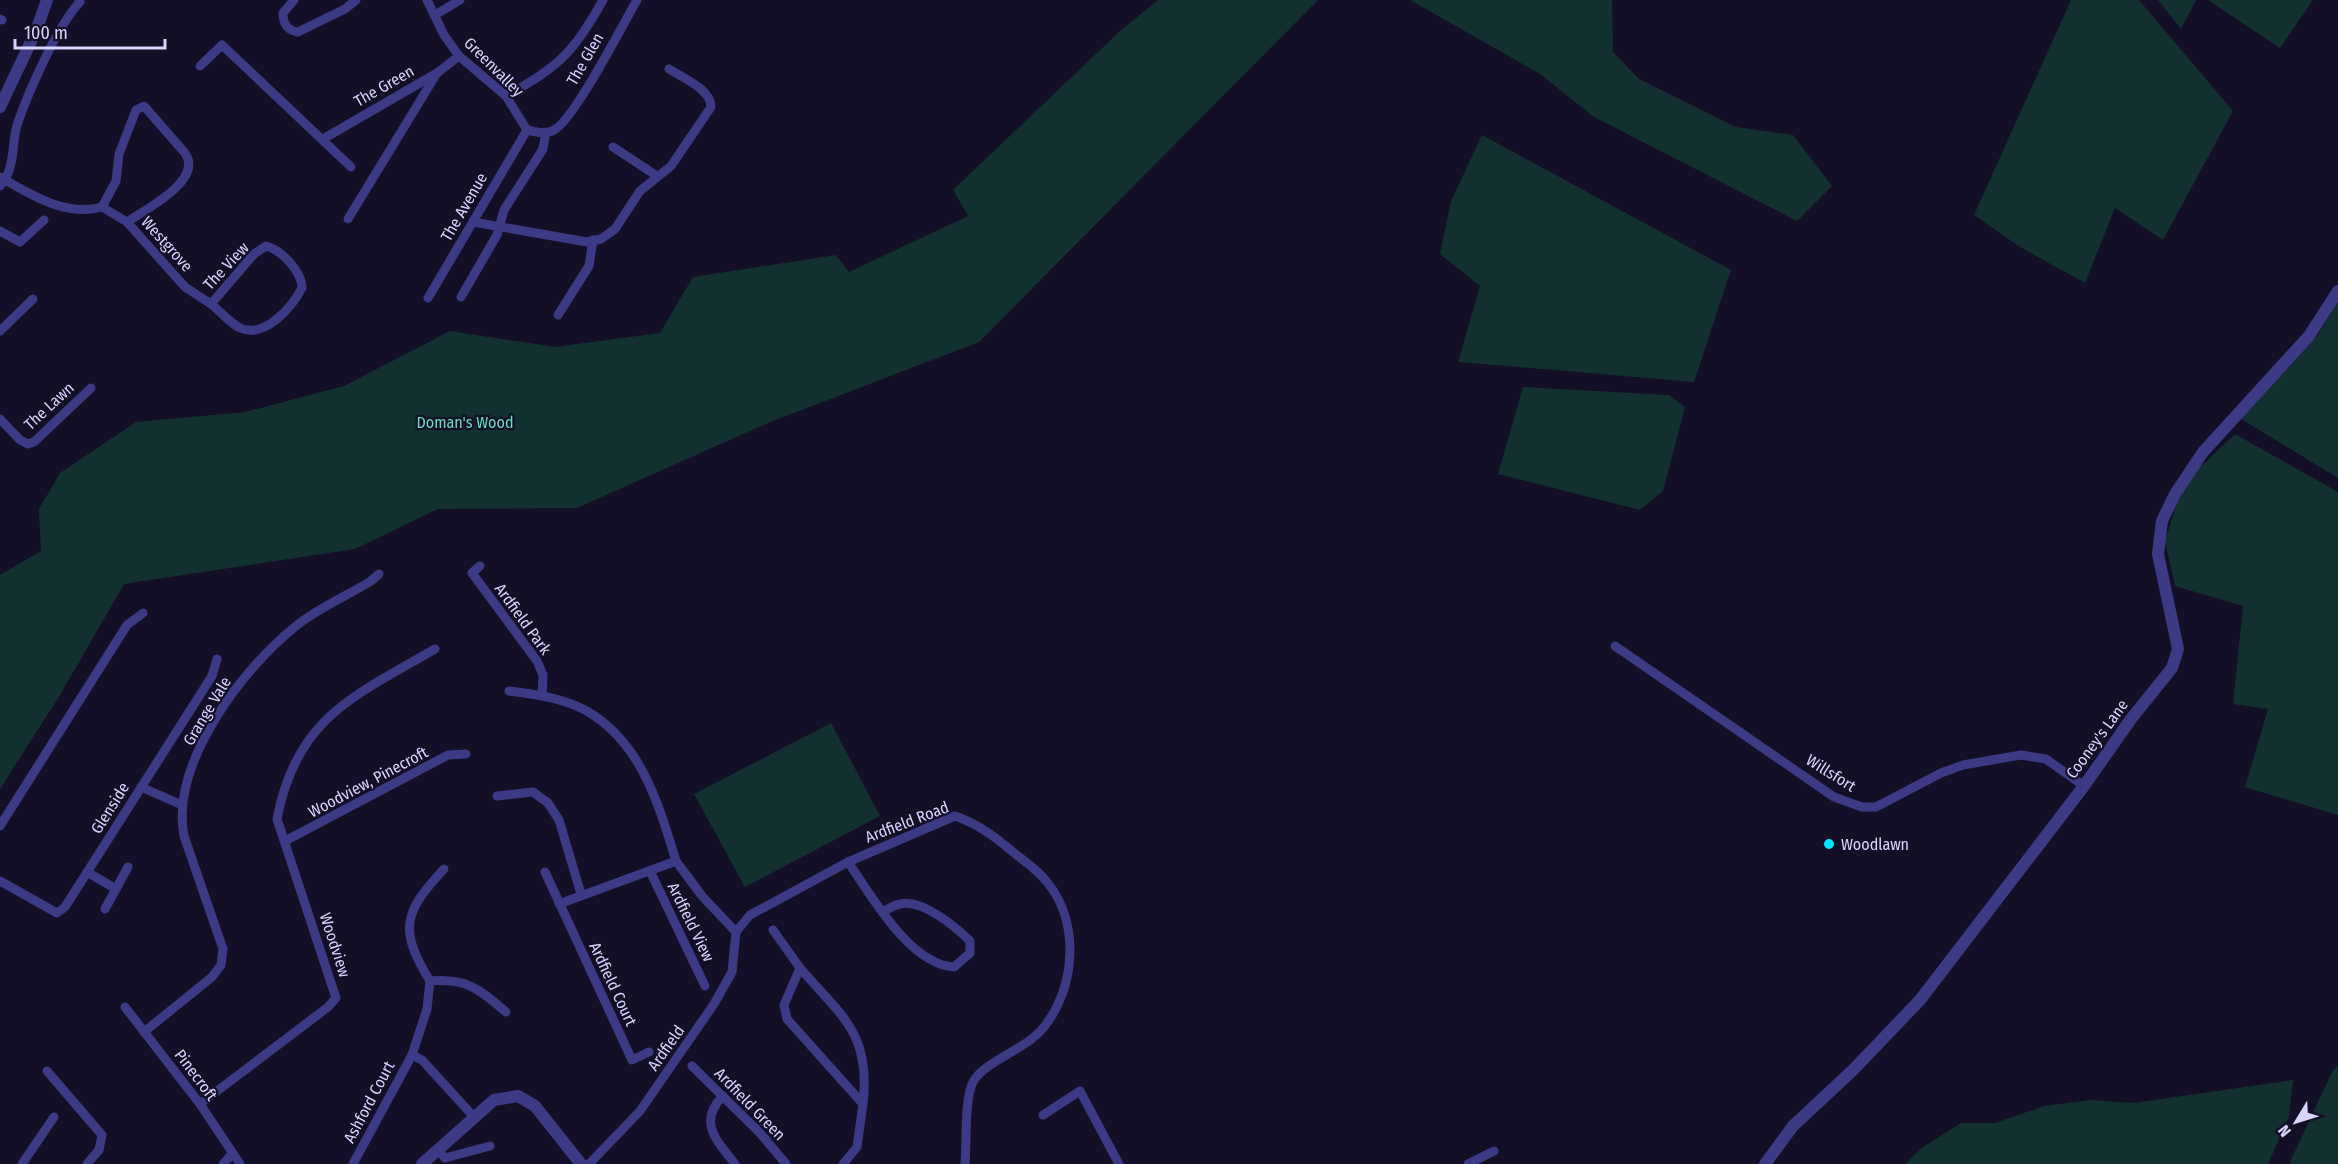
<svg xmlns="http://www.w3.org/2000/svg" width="2338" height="1164" font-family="'Fira Sans Condensed',sans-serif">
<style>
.green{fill:#12302f}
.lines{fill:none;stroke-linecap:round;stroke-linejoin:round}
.minor{stroke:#3d3a85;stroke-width:9}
.tertiary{stroke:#3d3a85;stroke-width:12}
.poi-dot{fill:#00e5ff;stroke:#130f26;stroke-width:2}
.labels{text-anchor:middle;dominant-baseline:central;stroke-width:4.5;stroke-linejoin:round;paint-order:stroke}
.street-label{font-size:16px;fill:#d9d4ff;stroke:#130f26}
.park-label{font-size:16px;fill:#5fe0c0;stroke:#130f26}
.poi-label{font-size:16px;fill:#d9d4ff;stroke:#130f26;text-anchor:start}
</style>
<rect width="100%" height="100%" fill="#130f26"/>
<!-- green -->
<g class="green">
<path d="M1158,0H1318L979,342L768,423L577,508L438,509L355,549L124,584L60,695L0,789V575L41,551L39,509L60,473L136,422L245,412L344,386L450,331L555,347L660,333L693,277L836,255L849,272L968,216L953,190L1120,31Z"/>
<path d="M1410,0H1612L1613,52L1639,79L1736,127L1793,135L1832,186L1797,221L1594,117L1540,74Z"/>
<path d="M2071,0H2139L2233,111L2163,240L2115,208L2085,283L2020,247L1974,215Z"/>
<path d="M2158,0H2196L2181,29Z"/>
<path d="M2208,0H2313L2280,48Z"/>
<path d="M1482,135L1731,270L1694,382L1458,362L1480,286L1440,254L1451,201Z"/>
<path d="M2338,302V478L2241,419L2318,335Z"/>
<path d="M1523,387L1669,395L1685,407L1663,491L1640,510L1498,474Z"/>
<path d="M2235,434L2338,492V815L2245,787L2268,709L2233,704L2243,606L2175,586L2165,541L2177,503L2195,472Z"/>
<path d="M831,723L880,816L745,887L694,794Z"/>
<path d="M2338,1066V1164H2289L2333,1070Z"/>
<path d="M2293,1080L2289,1117L2268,1164H1905L1923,1147L1961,1123H1995L2044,1106L2090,1100L2133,1103Z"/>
</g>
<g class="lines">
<!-- minor -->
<g class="minor">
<path d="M294,0L283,13C283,24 287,30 298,32L345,9L356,0"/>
<path d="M427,0L444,35L459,56L506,96L527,130C536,132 545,135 554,130C574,120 623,24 637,0"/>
<path d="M435,15L460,0"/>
<path d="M0,19L2,20"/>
<path d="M200,66L222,45L351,167"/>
<path d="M506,96C559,66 573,54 603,0"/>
<path d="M323,139L437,73L459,56"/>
<path d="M613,147L657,176"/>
<path d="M0,177C31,195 66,217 102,207L127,222L185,287L211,304"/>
<path d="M0,186C16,168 11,146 17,125C28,93 57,26 80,2L79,0"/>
<path d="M102,207L116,181L119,154L136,110L144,106L185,153C204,180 146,209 127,222"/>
<path d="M348,219L437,73"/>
<path d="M473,222L587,242L601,239L615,229L640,191L671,166L711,107C711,89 683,78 669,69"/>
<path d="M0,231L20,242L44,220"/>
<path d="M266,246C282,250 302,272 302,288C292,307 265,339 240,328C230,323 220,311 211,304L254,254Z"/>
<path d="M461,297L497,235L504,210L543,149L546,132"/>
<path d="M428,298L527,130"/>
<path d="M558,315L589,266L593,240"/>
<path d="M0,331L33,299"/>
<path d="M0,419L20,440L28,444L34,442L91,388"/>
<path d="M480,566L472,573L537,661L543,675L542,696"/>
<path d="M1615,646L1834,797L1862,807H1876L1941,773L1963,765L2021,755L2046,759L2084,786"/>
<path d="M509,691C534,694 562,698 585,710C641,741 659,805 676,861"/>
<path d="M141,787L182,805"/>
<path d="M497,796L533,792L548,803L559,820L581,894"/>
<path d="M0,826L127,625L143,613"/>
<path d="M285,841L448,755L466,754"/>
<path d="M848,862C872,896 909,964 954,967L970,953V941C956,927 921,898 900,904C894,905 888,909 882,912"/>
<path d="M650,871L705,986"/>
<path d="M87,872L116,889"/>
<path d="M545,872L632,1060L649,1052"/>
<path d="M0,881L57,913L65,907L212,676L217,659"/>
<path d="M559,904L676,861L702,896L736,932"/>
<path d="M105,909L128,867"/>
<path d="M773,930L800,968L784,1005L787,1019L863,1104L857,1147L843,1164"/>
<path d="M736,932L750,915L848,862L955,816C978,824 994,836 1013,852C1024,861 1038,870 1047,882C1080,922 1076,987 1044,1027C1026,1050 984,1061 973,1082C964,1100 967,1143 965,1164"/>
<path d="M800,968C842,1017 871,1033 863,1104"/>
<path d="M430,981C398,929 404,912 444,869"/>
<path d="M125,1007L200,1104L240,1164"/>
<path d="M144,1032L212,977L221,965L223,949L184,836C170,764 242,669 296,626C318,608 347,596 371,581L379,574"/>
<path d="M412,1055L427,1009L430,981C467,978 479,989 506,1012"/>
<path d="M692,1066L760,1133L786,1164"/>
<path d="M47,1071L102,1135L99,1150L87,1164"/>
<path d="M723,1096C697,1122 717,1141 735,1164"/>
<path d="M200,1104L328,1007L336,998L277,819C296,718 354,696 435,649"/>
<path d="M1043,1115L1080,1091L1119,1164"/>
<path d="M438,1150L445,1158L490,1146"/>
<path d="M22,1164L54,1117"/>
<path d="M223,1164L232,1154"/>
<path d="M353,1164L412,1055L422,1060L474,1117"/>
<path d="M589,1164L640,1111L714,1004L732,972L736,932"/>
<path d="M1468,1164L1494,1151"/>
</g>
<!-- tertiary -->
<g class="tertiary">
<path d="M0,107L36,31L47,0"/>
<path d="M422,1164L494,1100L518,1096L535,1106L581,1164"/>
<path d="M1765,1164L1793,1126L1853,1070L1920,1000L2084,786L2131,719L2172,668L2178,649L2158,554L2162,521L2175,494L2203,452L2309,336L2338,291"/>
</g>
</g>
<!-- markers -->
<circle class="poi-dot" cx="1829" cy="844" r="6"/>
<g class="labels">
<!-- street labels -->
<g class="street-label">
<text transform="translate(585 59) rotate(-60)">The Glen</text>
<text transform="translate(494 67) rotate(45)">Greenvalley</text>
<text transform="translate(384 86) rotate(-30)">The Green</text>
<text transform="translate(464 207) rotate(-60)">The Avenue</text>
<text transform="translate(167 244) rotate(48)">Westgrove</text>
<text transform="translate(226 266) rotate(-47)">The View</text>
<text transform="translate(49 406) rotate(-43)">The Lawn</text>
<text transform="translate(523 619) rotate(54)">Ardfield Park</text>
<text transform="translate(207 711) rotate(-59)">Grange Vale</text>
<text transform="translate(2097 739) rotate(-54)">Cooney's Lane</text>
<text transform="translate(1831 773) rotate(32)">Willsfort</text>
<text transform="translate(368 782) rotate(-28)">Woodview, Pinecroft</text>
<text transform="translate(110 808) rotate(-58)">Glenside</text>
<text transform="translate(907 822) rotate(-21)">Ardfield Road</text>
<text transform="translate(691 922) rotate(64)">Ardfield View</text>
<text transform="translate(335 945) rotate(72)">Woodview</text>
<text transform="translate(613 984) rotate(65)">Ardfield Court</text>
<text transform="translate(666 1048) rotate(-55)">Ardfield</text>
<text transform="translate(196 1075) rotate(53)">Pinecroft</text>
<text transform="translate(369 1102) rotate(-62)">Ashford Court</text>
<text transform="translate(750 1104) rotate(46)">Ardfield Green</text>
</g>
<!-- park labels -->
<g class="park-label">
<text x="465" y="422">Doman's Wood</text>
</g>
<!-- poi labels -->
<g class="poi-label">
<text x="1841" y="844">Woodlawn</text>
</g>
</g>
<!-- north arrow -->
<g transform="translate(2296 1122) rotate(232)" stroke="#130f26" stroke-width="4.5" paint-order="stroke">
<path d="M0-4.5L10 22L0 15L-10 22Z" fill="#d9d4ff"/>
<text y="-9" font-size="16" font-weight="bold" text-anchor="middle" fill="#d9d4ff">N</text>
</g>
<!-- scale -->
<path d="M15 39v9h150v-9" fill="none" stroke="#d9d4ff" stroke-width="3"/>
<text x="24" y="39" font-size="18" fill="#d9d4ff" stroke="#130f26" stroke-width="4.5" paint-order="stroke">100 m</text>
</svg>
